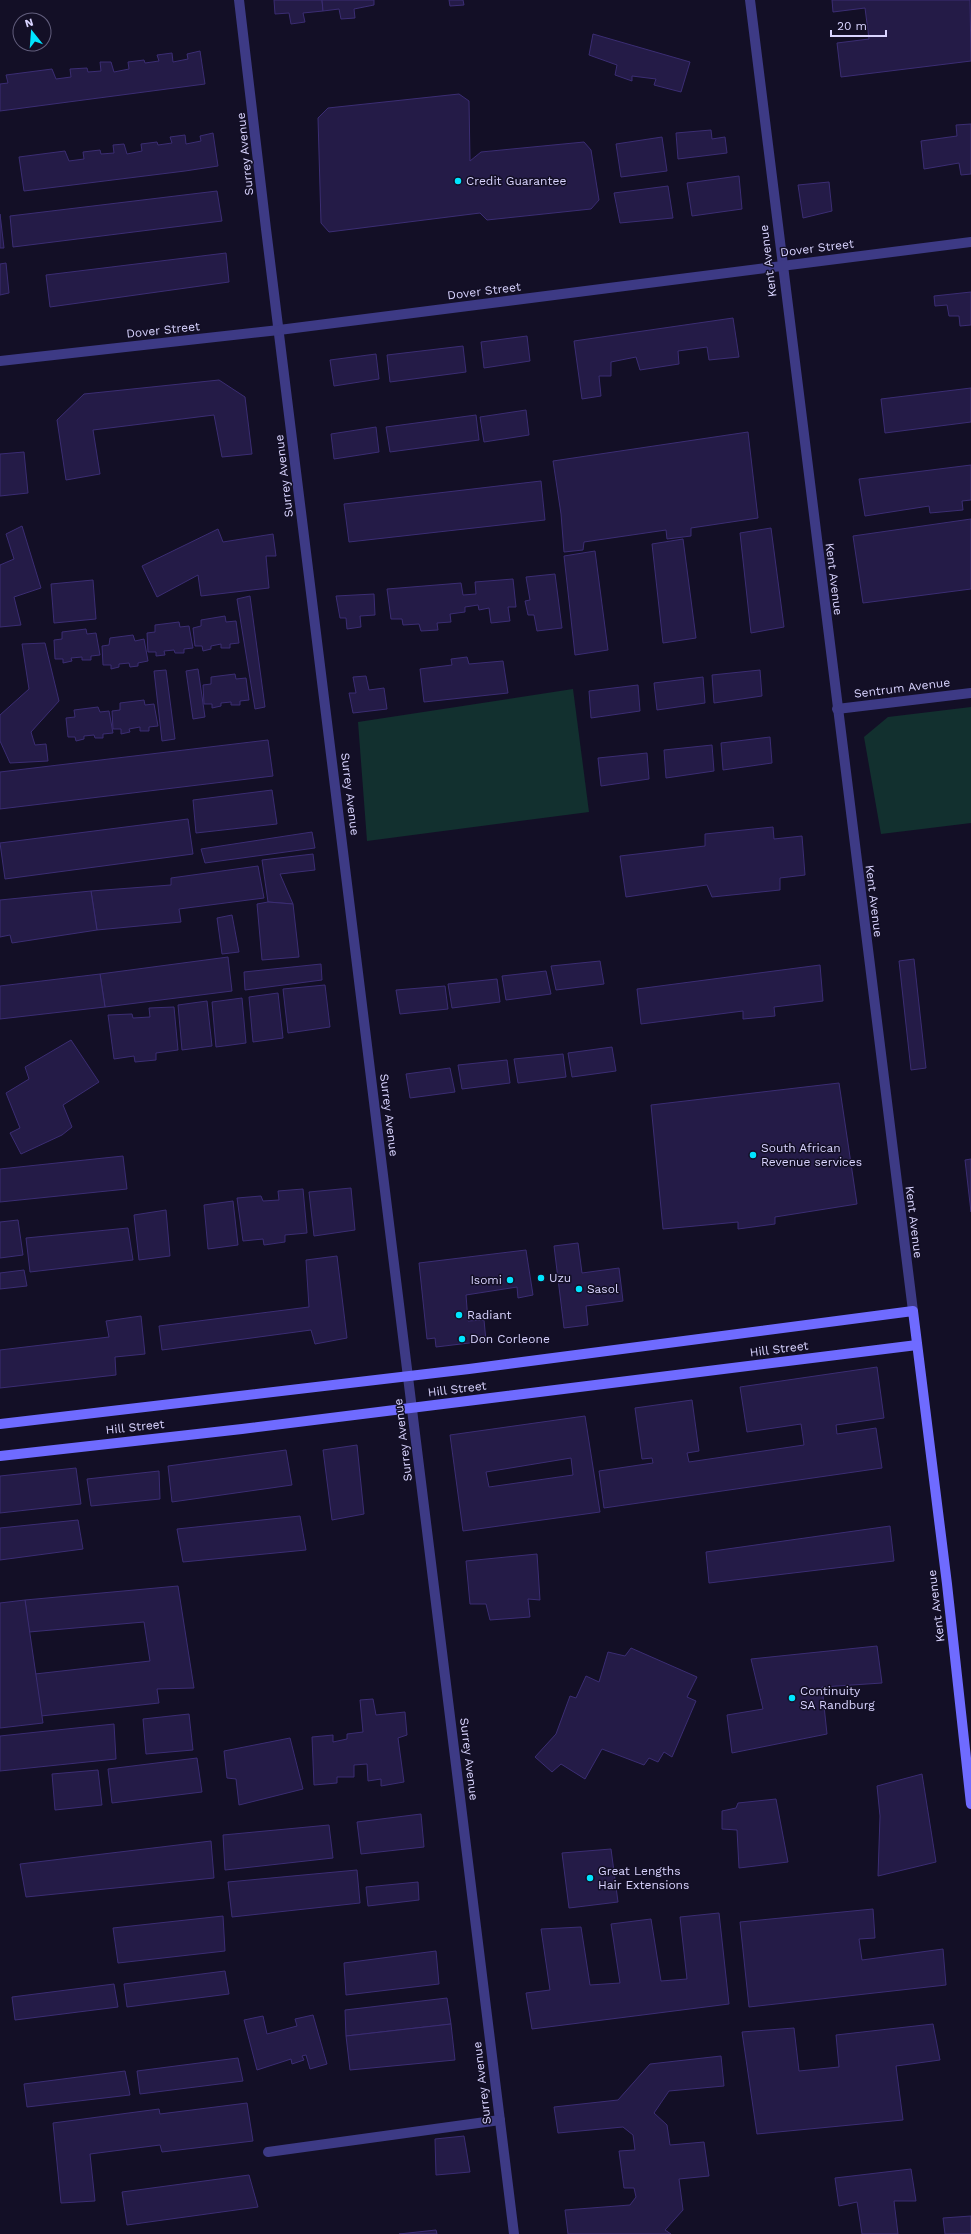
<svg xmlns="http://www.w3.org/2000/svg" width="971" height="2234" font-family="'Work Sans',sans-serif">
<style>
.green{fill:#12302f}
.building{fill:#241b47;stroke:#3b2d73;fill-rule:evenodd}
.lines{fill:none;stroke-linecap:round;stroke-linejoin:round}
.minor{stroke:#3d3a85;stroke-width:10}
.tertiary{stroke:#3d3a85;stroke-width:10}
.secondary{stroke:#6f6bff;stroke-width:10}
.poi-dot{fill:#00e5ff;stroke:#130f26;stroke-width:1.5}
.labels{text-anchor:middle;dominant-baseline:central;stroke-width:3;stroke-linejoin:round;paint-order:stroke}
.street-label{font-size:12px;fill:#d9d4ff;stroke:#130f26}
.poi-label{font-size:12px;fill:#d9d4ff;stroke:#130f26;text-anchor:start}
</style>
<rect width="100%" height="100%" fill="#130f26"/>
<!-- green -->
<g class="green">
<path d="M573,689L589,812L367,841L358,722Z"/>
<path d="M971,707V823L881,834L864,737L888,717Z"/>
</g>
<!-- building -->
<g class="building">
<path d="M274,0H322L323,11L303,13L305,22L291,24L289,13L275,14Z"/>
<path d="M322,0H374V5L354,9L355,18L341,19L339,9L323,11Z"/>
<path d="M449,0H463L464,5L450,6Z"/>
<path d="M832,0H970L971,61L841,77L837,43L869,39L865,8L833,12Z"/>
<path d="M593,34L690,62L681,92L654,85L656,79L632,76V81L615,75L617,65L589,55Z"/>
<path d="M200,51L205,84L0,111V84L8,83L6,75L52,69L56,79L71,77L70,69L87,68L88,72L101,71L100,62H111L114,72L129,69L128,62L144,60L145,63L159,61L157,55L172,53L173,62L188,59L187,54Z"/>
<path d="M459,94L469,101L470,161L481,152L584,142L591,150L599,200L591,209L487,220L480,213L329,232L321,223L318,118L328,108Z"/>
<path d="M971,124V174L961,175L959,163L924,169L921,141L957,136L956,125Z"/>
<path d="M711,130L712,139L725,137L727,153L678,159L676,133Z"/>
<path d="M213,133L218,166L185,171L24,191L19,157L65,151L69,161L84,159L83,152L100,150L101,154L114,153L113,145L124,144L127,154L142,151L141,144L157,142L158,145L172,143L170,137L185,135L186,144L201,141L200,136Z"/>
<path d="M662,137L667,171L621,177L616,144Z"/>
<path d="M739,176L742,209L692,216L687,183Z"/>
<path d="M829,182L832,211L803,218L798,185Z"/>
<path d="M668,186L673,218L620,223L614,193Z"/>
<path d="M217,191L222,221L13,247L10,216Z"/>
<path d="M0,214L4,248H0Z"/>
<path d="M226,253L229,282L50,307L46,275Z"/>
<path d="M6,263L9,293L0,295V264Z"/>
<path d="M971,292V325L960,326L959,316H949L947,305L935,306L934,296Z"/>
<path d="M733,318L739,357L709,360L707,347L678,351L679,364L640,370L636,357L611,362V376H599L601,396L582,399L574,341Z"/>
<path d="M527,336L530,361L484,368L481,342Z"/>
<path d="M463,346L466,372L390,382L387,355Z"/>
<path d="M376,354L379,379L334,386L330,360Z"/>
<path d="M219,380L245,397L252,454L222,457L214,415L93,430L100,474L66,480L57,420L84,394Z"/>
<path d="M971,388V422L885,433L881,399Z"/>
<path d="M526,410L529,435L484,442L480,417Z"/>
<path d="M476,415L479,440L390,452L386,427Z"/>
<path d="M376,427L379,452L334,459L331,434Z"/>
<path d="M748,432L758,518L691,528V536L667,539L666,530L584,542L583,550L564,552L561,514L553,461Z"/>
<path d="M24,452L28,493L0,496V454Z"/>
<path d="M971,465V500L962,501L963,510L930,513L929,506L865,516L859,479Z"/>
<path d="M541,481L545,520L349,542L344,504Z"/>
<path d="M971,519V589L863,603L853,536Z"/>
<path d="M22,526L41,588L14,597L21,625L0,627V565L14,559L6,534Z"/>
<path d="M771,528L784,627L751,633L740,533Z"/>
<path d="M218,529L223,542L273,534L276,556H266L269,588L201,596L198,575L157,597L142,566Z"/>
<path d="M683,539L696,638L663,643L652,544Z"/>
<path d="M595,551L608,650L575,655L564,556Z"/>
<path d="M555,574L562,628L537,631L534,615H528L525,601L530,600L526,577Z"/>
<path d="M513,579L516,607H508L510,621L491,623L489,608L479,610L478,605L465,607V612L450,614L451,622L437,623L438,630L421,631L419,624L403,625L402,619H391L387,589L461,583L463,595L476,594L475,582Z"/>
<path d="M93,580L96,619L54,623L51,584Z"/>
<path d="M374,594L375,615L360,616L361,627L347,629L346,618H340L336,596Z"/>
<path d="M250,596L265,707L255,709L237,599Z"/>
<path d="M225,616L226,622L236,621L239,643L230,644V648H221V644L211,646V649L203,651L202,646H195L193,628L201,626V620Z"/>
<path d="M179,622L180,627L189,626L193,648L184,649V653H175L174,650L164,651L165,655L156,656V652H148L147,633L155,632V625Z"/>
<path d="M86,629L87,634L96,633L100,655L91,656V660H82V657L71,658L72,661L63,663V659H55L54,640L62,639V632Z"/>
<path d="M133,635L135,641L144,639L148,661L138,663V666L130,667L129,663L119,664V667L111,669V665H103L102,646L109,645L110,638Z"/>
<path d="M45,643L59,701L31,732L35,745L46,744L48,761L10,763L0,741V715L29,689L22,644Z"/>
<path d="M467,657L469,664L503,661L508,693L424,702L420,669L452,665L451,659Z"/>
<path d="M198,669L205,717L193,719L186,671Z"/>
<path d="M166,670L175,739L162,741L154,671Z"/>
<path d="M760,670L762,696L714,703L712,675Z"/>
<path d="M235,674L236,679L246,678L249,700L240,701V705H231V702L221,703V706L212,708V704H204L203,685L211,684V677Z"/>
<path d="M366,676L369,690L384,688L387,709L353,713L349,693H356L353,677Z"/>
<path d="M703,677L705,703L657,710L654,683Z"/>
<path d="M638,685L640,711L591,718L589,691Z"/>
<path d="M144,700L145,705L154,704L158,726L149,727V731H140V727L129,729L130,732L121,734V729H113L112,711L120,710V703Z"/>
<path d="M98,707L100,712L109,711L113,733L103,734V738H95L94,735L84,736V739L76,741L75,737H68L66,718L75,717L74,710Z"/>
<path d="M770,737L772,763L723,770L721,743Z"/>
<path d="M268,740L273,776L0,809V772Z"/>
<path d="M712,745L714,771L666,778L664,750Z"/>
<path d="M647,753L649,779L601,786L598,758Z"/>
<path d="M272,790L277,824L196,833L193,800Z"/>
<path d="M188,819L193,854L5,879L0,843Z"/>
<path d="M773,827L774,839L802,836L805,875L780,878V890L712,897L707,885L626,897L620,856L705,846V834Z"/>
<path d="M312,832L315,848L205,863L201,849Z"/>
<path d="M313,854L315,870L280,874L293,904L268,902L262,860Z"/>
<path d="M258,866L264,898L179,909L181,922L97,930L91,891L171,885V878Z"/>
<path d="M91,891L97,930L12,943L10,935L0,937V900Z"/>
<path d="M268,902L293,904L299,957L262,960L257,904Z"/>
<path d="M232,915L239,952L222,954L217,918Z"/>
<path d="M228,957L232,991L105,1007L100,974Z"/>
<path d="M914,959L926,1068L911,1070L899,961Z"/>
<path d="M600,961L604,984L556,990L551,966Z"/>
<path d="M321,964L322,980L245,990L244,972Z"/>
<path d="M820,965L823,1001L774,1007L775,1016L743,1019V1011L641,1024L637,989Z"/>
<path d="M546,971L551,994L506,1000L502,976Z"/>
<path d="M100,974L105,1007L0,1019V986Z"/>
<path d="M497,979L500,1002L452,1008L448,984Z"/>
<path d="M325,985L330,1027L288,1033L283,989Z"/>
<path d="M445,986L448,1009L400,1014L396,990Z"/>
<path d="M278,993L283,1038L253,1042L249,997Z"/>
<path d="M242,998L246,1043L216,1047L212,1002Z"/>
<path d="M207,1001L212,1046L182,1050L178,1005Z"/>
<path d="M174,1007L178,1050L156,1053V1060L135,1062L134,1056L114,1059L108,1015L132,1014L133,1018L150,1017L149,1008Z"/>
<path d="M71,1040L99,1082L63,1105L72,1127L62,1135L21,1154L10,1133L20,1128L6,1093L29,1079L25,1067Z"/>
<path d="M612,1047L616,1071L572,1077L568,1053Z"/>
<path d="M563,1054L566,1077L518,1083L514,1059Z"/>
<path d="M507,1060L510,1083L462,1089L458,1065Z"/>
<path d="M450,1068L455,1092L410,1098L406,1074Z"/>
<path d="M839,1083L857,1204L775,1217V1224L738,1229V1222L663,1229L651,1105Z"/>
<path d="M123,1156L127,1189L0,1202V1169Z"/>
<path d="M971,1159V1212L965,1160Z"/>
<path d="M351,1188L355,1230L314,1236L309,1192Z"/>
<path d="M303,1189L307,1233L285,1235V1242L264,1245L263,1239L243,1241L237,1198L261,1196L263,1201L279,1200L278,1191Z"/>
<path d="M233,1201L238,1245L208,1249L204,1205Z"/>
<path d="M166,1210L170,1256L139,1260L134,1215Z"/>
<path d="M18,1220L23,1255L0,1258V1222Z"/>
<path d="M128,1228L133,1260L30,1272L26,1238Z"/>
<path d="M578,1243L582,1273L619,1268L623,1301L586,1306L588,1325L564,1328L554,1246Z"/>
<path d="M526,1250L533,1295L518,1298L517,1287L466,1295L468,1321L484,1320L486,1341L436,1347L435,1338L427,1339L419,1263Z"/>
<path d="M337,1256L347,1338L315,1344L311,1330L162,1350L159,1326L309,1307L306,1260Z"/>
<path d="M24,1270L27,1286L0,1289V1273Z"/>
<path d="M141,1316L145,1354L115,1357L116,1375L0,1388V1350L109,1337L106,1321Z"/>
<path d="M877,1367L884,1418L836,1425L837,1434L876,1428L882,1468L604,1508L599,1471L653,1463L652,1458L642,1459L635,1408L692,1400L699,1451L687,1453L689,1462L804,1445L801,1424L747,1432L740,1387Z"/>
<path d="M585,1416L600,1512L463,1531L450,1435ZM571,1458L573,1475L489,1487L486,1472Z"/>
<path d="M357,1445L364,1514L332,1520L323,1450Z"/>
<path d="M286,1450L292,1485L172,1502L168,1466Z"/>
<path d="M76,1468L81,1504L0,1513V1476Z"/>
<path d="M159,1471L160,1499L91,1506L87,1479Z"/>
<path d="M300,1516L306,1550L183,1562L177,1529Z"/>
<path d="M78,1520L83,1549L0,1560V1528Z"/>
<path d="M890,1526L894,1561L709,1583L706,1552Z"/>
<path d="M537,1554L540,1600L528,1599L530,1617L490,1620L486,1604H470L466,1561Z"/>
<path d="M178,1586L194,1688L157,1689L159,1703L41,1716L35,1674L150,1661L144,1622L29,1632L25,1600Z"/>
<path d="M25,1600L43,1723L0,1728V1603Z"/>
<path d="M877,1646L882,1683L822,1687L827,1734L732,1753L727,1715L763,1709L751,1659Z"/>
<path d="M631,1648L697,1677L687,1697L696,1701L672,1757L664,1752L658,1762L649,1758L644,1765L602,1749L585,1779L561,1764L552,1772L535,1757L556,1734L570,1696L576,1698L586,1676L599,1682L608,1652L625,1656Z"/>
<path d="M373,1699L376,1715L405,1712L407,1735L398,1738L404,1782L381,1786V1779L368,1781L367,1764L354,1765V1777H337V1783L314,1785L312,1737L333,1735V1742L347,1739V1734L363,1732L360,1700Z"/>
<path d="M189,1714L193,1750L146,1754L143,1719Z"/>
<path d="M114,1724L116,1759L0,1771V1736Z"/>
<path d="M290,1738L303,1789L239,1805L236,1779L227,1778L224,1751Z"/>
<path d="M197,1758L202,1792L112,1803L108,1769Z"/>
<path d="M98,1770L102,1805L55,1810L52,1774Z"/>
<path d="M922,1774L936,1862L878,1876L880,1816L877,1786Z"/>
<path d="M776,1799L788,1862L739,1868L737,1830L722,1829V1811L736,1808L738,1803Z"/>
<path d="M421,1814L424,1847L361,1854L357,1822Z"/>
<path d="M329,1825L333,1858L225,1870L223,1835Z"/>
<path d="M211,1841L214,1878L26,1897L20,1864Z"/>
<path d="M611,1849L618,1902L569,1908L562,1853Z"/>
<path d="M357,1870L360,1903L232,1917L228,1882Z"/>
<path d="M418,1882L419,1900L368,1906L366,1887Z"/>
<path d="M873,1909L875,1938L859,1939L862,1960L943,1949L946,1985L749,2007L740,1922Z"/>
<path d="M719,1913L729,2004L532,2029L526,1993L550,1990L541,1929L581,1927L590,1985L620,1983L611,1924L651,1919L661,1981L687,1979L680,1917Z"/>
<path d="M223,1916L225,1951L118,1963L113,1928Z"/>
<path d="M436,1951L439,1984L346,1995L344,1963Z"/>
<path d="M225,1971L229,1994L127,2007L124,1984Z"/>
<path d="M114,1984L118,2007L15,2020L12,1997Z"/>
<path d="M447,1998L451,2024L346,2036L345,2010Z"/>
<path d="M313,2015L327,2064L310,2069L306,2055L302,2056L304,2060L292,2064L291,2059L257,2070L244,2020L263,2016L267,2034L297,2026L295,2019Z"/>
<path d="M451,2024L455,2060L350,2070L346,2036Z"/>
<path d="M933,2024L940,2060L896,2066L903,2120L757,2134L742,2032L794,2028L799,2071L839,2067L836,2035Z"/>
<path d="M721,2056L724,2086L669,2091L654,2113L667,2125L670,2145L704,2142L709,2176L679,2179L683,2210L665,2230L671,2234H568L565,2210L630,2205L636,2197L634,2188H624L619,2151L635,2150L633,2135L623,2127L558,2133L554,2107L618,2100L650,2064Z"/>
<path d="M238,2058L243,2081L140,2094L137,2071Z"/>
<path d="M125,2071L130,2095L27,2107L24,2084Z"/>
<path d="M247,2103L253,2141L162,2152L160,2145L90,2154L95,2201L61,2203L53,2123L159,2109L160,2114Z"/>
<path d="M464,2136L470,2172L436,2175L435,2139Z"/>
<path d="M911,2169L916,2201H894L898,2234H862L857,2202L839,2206L835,2178Z"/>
<path d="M249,2175L258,2207L127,2225L122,2192Z"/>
<path d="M971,2216V2234H945L943,2218Z"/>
<path d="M436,2230L437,2234H399Z"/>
</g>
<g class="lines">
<!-- minor -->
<g class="minor">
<path d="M239,0L266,229L514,2234"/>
<path d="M750,0L913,1311"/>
<path d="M837,709L971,693"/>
<path d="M268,2152L500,2120"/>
</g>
<!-- tertiary -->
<path class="tertiary" d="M0,361L279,330L971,242"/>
<!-- secondary -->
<g class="secondary">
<path d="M0,1424L469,1369L913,1311L947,1584L971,1804"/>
<path d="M0,1456L242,1429L917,1345"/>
</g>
</g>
<!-- markers -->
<g class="poi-dot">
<circle cx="458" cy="181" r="4"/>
<circle cx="753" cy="1155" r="4"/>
<circle cx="541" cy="1278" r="4"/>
<circle cx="510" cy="1280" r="4"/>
<circle cx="579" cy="1289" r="4"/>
<circle cx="459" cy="1315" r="4"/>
<circle cx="462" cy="1339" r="4"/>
<circle cx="792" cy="1698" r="4"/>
<circle cx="590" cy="1878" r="4"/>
</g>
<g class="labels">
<!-- street labels -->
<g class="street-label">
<text transform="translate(245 154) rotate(-96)">Surrey Avenue</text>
<text transform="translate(817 248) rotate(-7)">Dover Street</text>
<text transform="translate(768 261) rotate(-97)">Kent Avenue</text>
<text transform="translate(484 291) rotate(-7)">Dover Street</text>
<text transform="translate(163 330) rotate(-6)">Dover Street</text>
<text transform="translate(284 476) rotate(-97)">Surrey Avenue</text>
<text transform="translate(834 579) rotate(83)">Kent Avenue</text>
<text transform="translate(902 688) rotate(-7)">Sentrum Avenue</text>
<text transform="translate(350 794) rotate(83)">Surrey Avenue</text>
<text transform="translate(874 901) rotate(83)">Kent Avenue</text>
<text transform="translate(389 1115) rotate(83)">Surrey Avenue</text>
<text transform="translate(914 1222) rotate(83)">Kent Avenue</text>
<text transform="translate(779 1349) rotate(-7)">Hill Street</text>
<text transform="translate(457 1389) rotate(-7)">Hill Street</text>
<text transform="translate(135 1427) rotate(-6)">Hill Street</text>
<text transform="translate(403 1440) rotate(-97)">Surrey Avenue</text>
<text transform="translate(936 1606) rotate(-97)">Kent Avenue</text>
<text transform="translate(469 1759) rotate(83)">Surrey Avenue</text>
<text transform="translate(482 2083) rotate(-97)">Surrey Avenue</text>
</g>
<!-- poi labels -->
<g class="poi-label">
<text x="466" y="181">Credit Guarantee</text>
<text x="761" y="1148">South African<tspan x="761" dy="14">Revenue services</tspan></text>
<text x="549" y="1278">Uzu</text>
<text x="502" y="1280" text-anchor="end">Isomi</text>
<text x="587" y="1289">Sasol</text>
<text x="467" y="1315">Radiant</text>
<text x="470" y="1339">Don Corleone</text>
<text x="800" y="1691">Continuity<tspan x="800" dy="14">SA Randburg</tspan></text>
<text x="598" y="1871">Great Lengths<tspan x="598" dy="14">Hair Extensions</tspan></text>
</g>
</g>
<!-- north arrow -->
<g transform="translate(32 32) rotate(343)"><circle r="19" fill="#130f26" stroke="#625e7d"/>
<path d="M0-3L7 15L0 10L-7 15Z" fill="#00e5ff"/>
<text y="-6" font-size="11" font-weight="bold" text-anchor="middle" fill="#d9d4ff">N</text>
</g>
<!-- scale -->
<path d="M831 30v6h55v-6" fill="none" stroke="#d9d4ff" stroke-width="2"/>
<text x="837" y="30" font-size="12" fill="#d9d4ff" stroke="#130f26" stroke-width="3" paint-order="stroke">20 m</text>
</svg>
